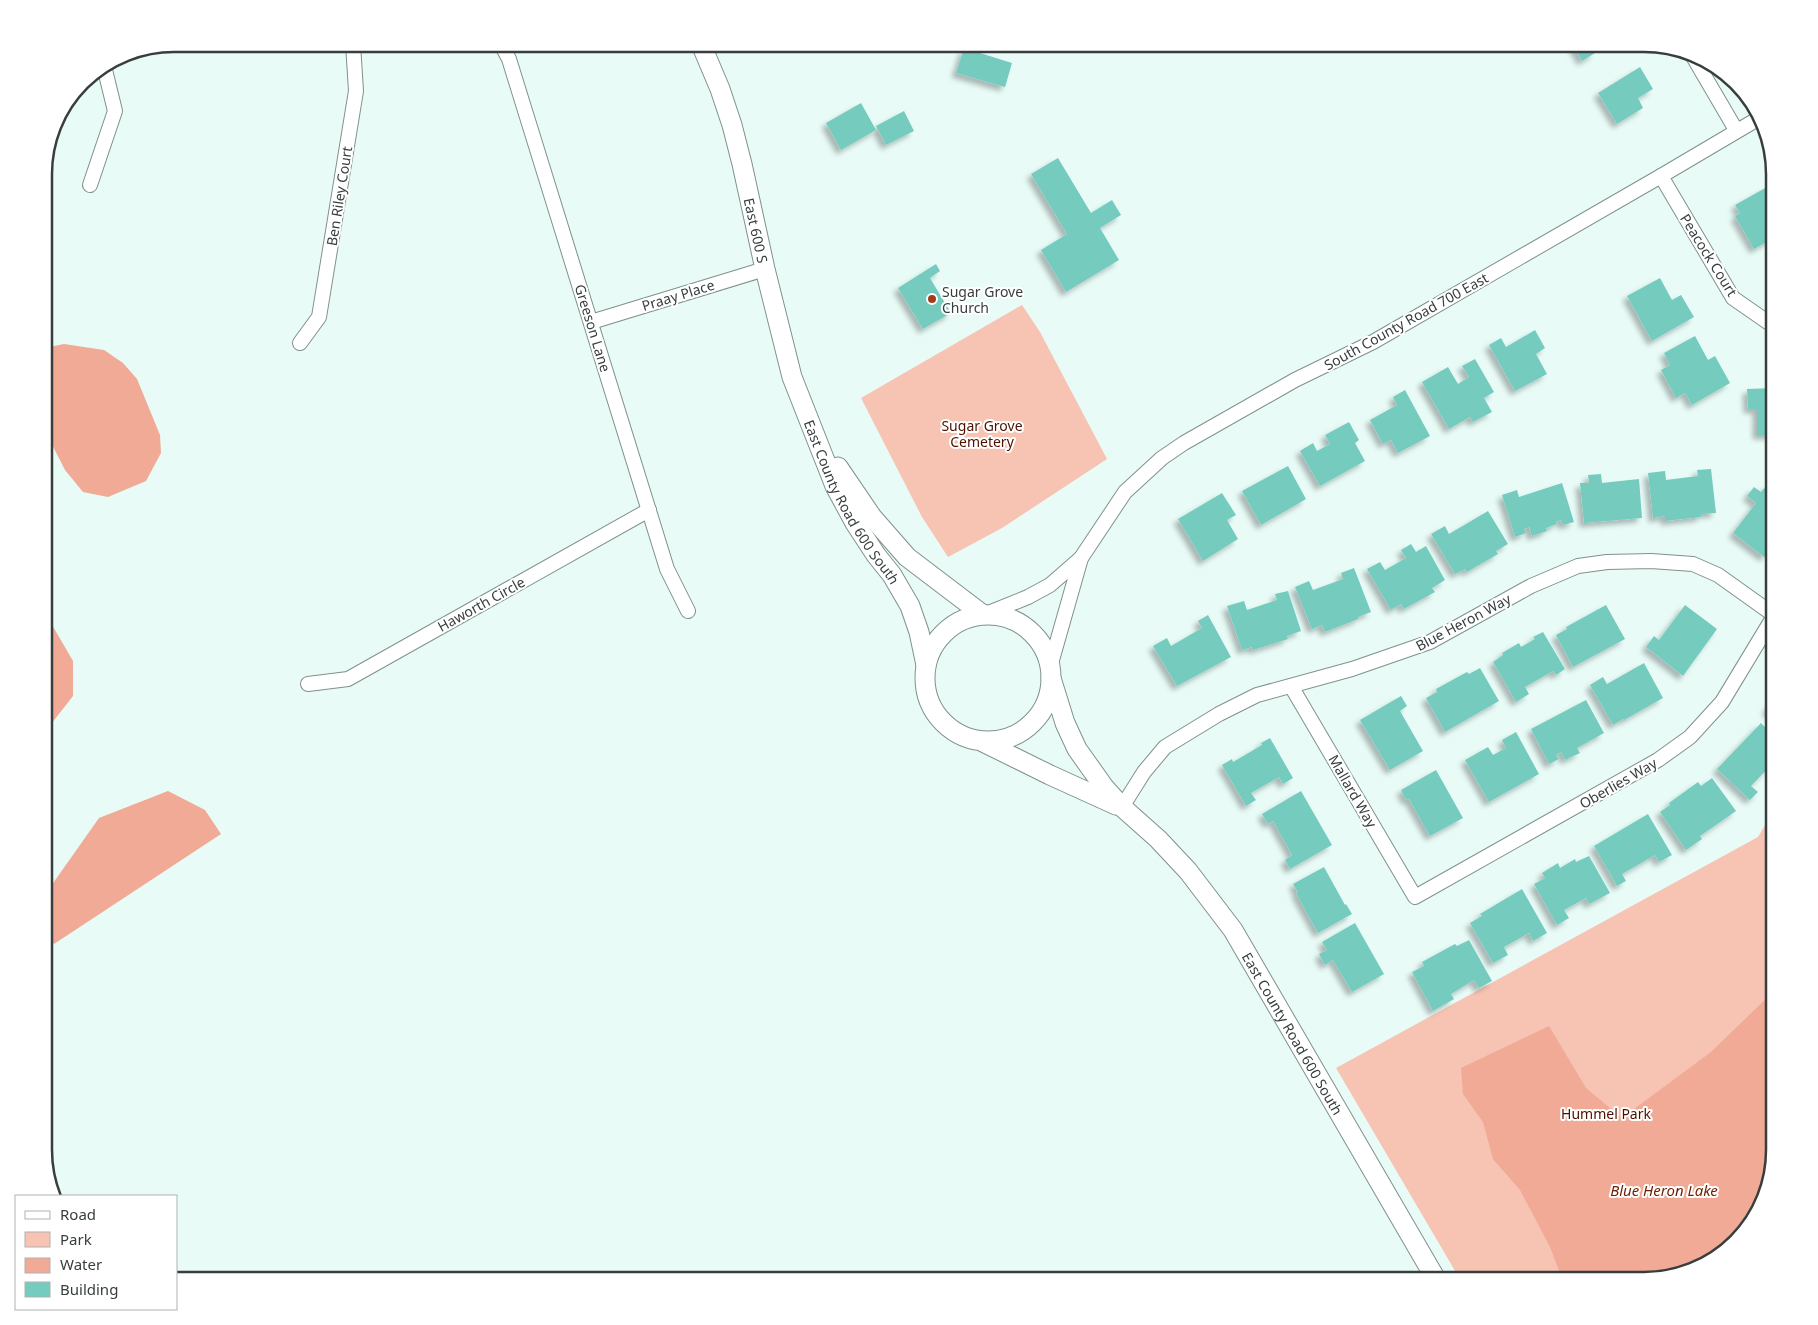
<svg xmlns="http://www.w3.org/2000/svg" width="1818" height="1325" font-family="'Noto Sans',sans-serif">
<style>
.green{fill:#f7c3b3}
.water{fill:#f0aa95}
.building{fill:#74ccbe;filter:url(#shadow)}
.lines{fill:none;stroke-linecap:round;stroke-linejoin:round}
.street-casing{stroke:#7f918d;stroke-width:16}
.secondary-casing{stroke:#7f918d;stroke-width:21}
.street{stroke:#fff;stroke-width:14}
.secondary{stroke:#fff;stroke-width:19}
.poi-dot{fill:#a33c1a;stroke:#fff;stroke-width:2}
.labels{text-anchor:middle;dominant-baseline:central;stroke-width:4;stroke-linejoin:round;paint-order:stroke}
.street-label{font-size:14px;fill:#373e3d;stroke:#fff}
.poi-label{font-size:14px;fill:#373e3d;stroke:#fff;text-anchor:start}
.park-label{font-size:14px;fill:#4d1100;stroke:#fff}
.water-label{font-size:15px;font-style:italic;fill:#6e1e01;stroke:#fff}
.rim{fill:none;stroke:#373e3d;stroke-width:2.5}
</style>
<defs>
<filter id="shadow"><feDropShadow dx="-4.5" dy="4.5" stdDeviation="2.5" flood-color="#0004"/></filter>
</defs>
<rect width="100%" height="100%" fill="#e8fbf7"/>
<!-- green -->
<g class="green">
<path d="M1022,305L1040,332L1107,459L1002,528L948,557L922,517L861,398Z"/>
<path d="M1774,810V1151L1767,1192L1747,1230L1702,1268L1643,1281H1461L1336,1068L1758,837Z"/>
</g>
<!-- water -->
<g class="water">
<path d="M64,344L104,350L123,363L137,379L160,435L161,453L146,481L108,497L83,492L65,470L44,429V348Z"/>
<path d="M44,611L73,661V696L44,733Z"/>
<path d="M168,791L205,810L221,834L54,944L44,932V896L99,818Z"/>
<path d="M1774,991V1151L1767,1192L1747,1230L1702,1268L1643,1281H1563L1550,1247L1520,1190L1493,1159L1483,1122L1463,1094L1461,1068L1549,1026L1586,1088L1622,1118L1711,1052Z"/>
</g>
<!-- building -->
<g class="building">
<path d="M1572,44H1589L1595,53L1582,61Z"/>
<path d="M964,48L1012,63L1005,87L956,73Z"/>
<path d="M1640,67L1653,89L1638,98L1643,108L1617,124L1598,93Z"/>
<path d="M861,103L876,130L841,150L826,123Z"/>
<path d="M904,111L914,131L886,145L876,126Z"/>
<path d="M1058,158L1091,213L1112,200L1121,215L1100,228L1119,260L1066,292L1041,250L1067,234L1031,174Z"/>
<path d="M1767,187L1774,201V238L1754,249L1735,216L1740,213L1735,205Z"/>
<path d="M936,264L940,271L930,278L951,313L923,329L898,288Z"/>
<path d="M1660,278L1672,300L1681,295L1694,317L1652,341L1627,296Z"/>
<path d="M1535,330L1545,348L1536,354L1547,374L1515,391L1489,345L1501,338L1506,347Z"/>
<path d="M1695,336L1708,360L1715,356L1730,383L1692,405L1685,393L1676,398L1661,370L1670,365L1664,353Z"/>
<path d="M1475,359L1494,392L1484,398L1492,412L1473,422L1470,417L1449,429L1422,382L1448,367L1458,384L1469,377L1462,366Z"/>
<path d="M1774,388V435H1757V409H1748L1747,389Z"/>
<path d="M1405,390L1430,436L1398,453L1391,440L1383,444L1370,420L1397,405L1393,397Z"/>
<path d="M1349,422L1359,440L1355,443L1365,461L1320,486L1300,451L1313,443L1317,451L1330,444L1325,435Z"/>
<path d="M1288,466L1306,499L1261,525L1242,491Z"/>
<path d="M1711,469L1716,513L1701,514V517L1665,521V516L1653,518L1648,473L1665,471L1666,480L1698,476L1697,470Z"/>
<path d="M1601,474L1602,483L1639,479L1642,518L1584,523L1580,483H1589L1588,475Z"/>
<path d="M1562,483L1574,522L1563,525L1561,520L1556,522L1557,524L1546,528L1547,531L1532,536L1529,527L1524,529L1526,533L1515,537L1502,495L1517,490L1519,497Z"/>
<path d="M1767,485L1774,491V538L1768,545L1772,548L1764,557L1733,533L1756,503L1747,496L1754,487L1761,492Z"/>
<path d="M1222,493L1236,515L1227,520L1238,539L1203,561L1178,519Z"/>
<path d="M1488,511L1508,544L1496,551L1498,554L1467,572L1465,569L1455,574L1431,534L1445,526L1449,534Z"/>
<path d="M1411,544L1416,552L1426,546L1445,580L1432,588L1435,592L1404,609L1401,604L1391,610L1367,569L1380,562L1385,570L1406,558L1401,550Z"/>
<path d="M1354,568L1371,612L1358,617V619L1325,632L1322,625L1312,629L1295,587L1309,581L1313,590L1343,579L1341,573Z"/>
<path d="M1288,591L1301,631L1287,636L1288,639L1253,650L1252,647L1242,650L1227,606L1244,601L1247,610L1277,600L1275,594Z"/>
<path d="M1606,605L1625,639L1573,667L1556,635L1567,629L1566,627Z"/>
<path d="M1685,605L1717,629L1683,676L1646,647L1654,636L1659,640Z"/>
<path d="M1208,615L1231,657L1177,686L1153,646L1167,638L1171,646L1202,628L1198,621Z"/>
<path d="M1543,632L1565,669L1556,675L1553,671L1525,687L1529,694L1516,702L1493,662L1503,655L1502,653L1519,643L1521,647L1535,639L1533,637Z"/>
<path d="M1644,663L1663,698L1624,720L1623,719L1613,725L1590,685L1603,677L1607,684Z"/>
<path d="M1480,668L1499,701L1445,732L1426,698L1437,692L1436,689L1467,672L1469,674Z"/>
<path d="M1401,696L1407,706L1400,711L1423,751L1390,770L1360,720Z"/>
<path d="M1586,700L1604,733L1577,748L1580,753L1565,760L1561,752L1556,755L1559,759L1549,764L1531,729Z"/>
<path d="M1774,700V717L1766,710Z"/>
<path d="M1761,723L1774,736V762L1751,786L1758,792L1750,800L1717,769Z"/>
<path d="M1516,732L1539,774L1489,802L1465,760L1488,747L1493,755L1506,748L1502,740Z"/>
<path d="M1270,738L1293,778L1283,784L1279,777L1251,793L1256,800L1246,806L1222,765L1232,759L1233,762L1262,745L1261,743Z"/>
<path d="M1436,770L1463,818L1430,836L1409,799L1406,800L1401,790Z"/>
<path d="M1712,778L1736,811L1700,836L1702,839L1686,850L1660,812L1670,805L1669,803L1698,782L1701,786Z"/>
<path d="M1301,791L1332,845L1290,869L1285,860L1292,855L1273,821L1268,824L1262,814Z"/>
<path d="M1648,814L1672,855L1659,862L1655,855L1622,874L1626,881L1617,886L1594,846Z"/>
<path d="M1589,856L1610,893L1589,904L1586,898L1564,910L1569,918L1557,925L1534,884L1545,878L1542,873L1558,863L1560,868L1575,859L1576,862Z"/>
<path d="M1324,867L1345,905L1346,904L1352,914L1318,933L1296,893L1298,892L1293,884Z"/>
<path d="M1522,889L1547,933L1533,941L1529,933L1504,947L1508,955L1493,963L1470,923L1482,916L1480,914Z"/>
<path d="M1355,923L1384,974L1352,992L1333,960L1325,965L1319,954L1327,950L1322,942Z"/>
<path d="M1469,940L1492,981L1479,988L1474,980L1451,994L1454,999L1433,1011L1412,972L1424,966L1422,962L1455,944L1457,946Z"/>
</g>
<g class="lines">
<defs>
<g id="street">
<path d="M501,44L509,59L667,569L688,611"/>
<path d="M1691,53L1736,130"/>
<path d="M1661,176L1733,298L1769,323"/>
<path d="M90,185L115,111L104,66"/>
<path d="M591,322L765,269"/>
<path d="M300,343L319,317L356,91L353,44"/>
<path d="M986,614L1028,597L1050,585L1081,558L1125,492L1162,458L1184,443L1295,380L1373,342L1661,176L1761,117"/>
<path d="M1050,667L1081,558"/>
<path d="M308,684L348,679L649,510"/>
<path d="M1291,686L1415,897L1658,760L1690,737L1722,702L1774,616"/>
<path d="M1122,807L1144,772L1165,747L1219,714L1257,695L1352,669L1430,642L1531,586L1578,566L1607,562L1651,561L1693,564L1718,575L1774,615"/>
</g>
<g id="secondary">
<path id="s1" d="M701,44L720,89L732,125L742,164L765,269L792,377L835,486L855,523L876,555L892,575L910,606L919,632L926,665"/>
<path d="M838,467L872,517L907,557L982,614"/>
<circle cx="988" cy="678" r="63"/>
<path id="s2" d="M1051,678L1065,723L1077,749L1104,787L1122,807L1158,839L1188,871L1233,930L1437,1281"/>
<path d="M983,742L1050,775L1116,805"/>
</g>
</defs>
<!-- street casing -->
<use href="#street" class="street-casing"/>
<!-- secondary casing -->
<use href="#secondary" class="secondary-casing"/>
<!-- street -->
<use href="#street" class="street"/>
<!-- secondary -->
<use href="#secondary" class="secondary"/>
</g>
<!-- markers -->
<circle class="poi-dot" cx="932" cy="299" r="5"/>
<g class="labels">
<!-- street labels -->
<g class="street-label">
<text transform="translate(339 196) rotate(-81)">Ben Riley Court</text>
<text stroke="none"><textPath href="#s1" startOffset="195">East 600 S</textPath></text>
<text transform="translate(1709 255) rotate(58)">Peacock Court</text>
<text transform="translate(678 295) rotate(-17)">Praay Place</text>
<text transform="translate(1406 321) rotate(-29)">South County Road 700 East</text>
<text transform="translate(593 328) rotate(73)">Greeson Lane</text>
<text stroke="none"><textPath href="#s1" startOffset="485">East County Road 600 South</textPath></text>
<text transform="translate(481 604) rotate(-29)">Haworth Circle</text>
<text transform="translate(1463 622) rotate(-28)">Blue Heron Way</text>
<text transform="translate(1618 783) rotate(-30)">Oberlies Way</text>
<text transform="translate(1353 791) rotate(60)">Mallard Way</text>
<text stroke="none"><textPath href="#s2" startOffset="435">East County Road 600 South</textPath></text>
</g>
<!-- poi labels -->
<g class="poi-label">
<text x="942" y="291">Sugar Grove<tspan x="942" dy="16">Church</tspan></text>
</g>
<!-- park labels -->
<g class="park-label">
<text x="982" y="425">Sugar Grove<tspan x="982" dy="16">Cemetery</tspan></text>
<text x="1606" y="1113">Hummel Park</text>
</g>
<!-- water labels -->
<g class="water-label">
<text x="1664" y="1190">Blue Heron Lake</text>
</g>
</g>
<!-- crop -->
<path d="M0 0H1818V1325H0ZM174 52H1644A122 122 0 0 1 1766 174V1150A122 122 0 0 1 1644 1272H174A122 122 0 0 1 52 1150V174A122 122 0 0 1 174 52Z" fill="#fff" fill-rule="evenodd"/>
<path class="rim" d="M174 52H1644A122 122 0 0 1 1766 174V1150A122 122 0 0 1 1644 1272H174A122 122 0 0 1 52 1150V174A122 122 0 0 1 174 52Z"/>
<!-- legend -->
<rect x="15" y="1195" width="162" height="115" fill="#ffffff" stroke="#afb2b1"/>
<rect x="25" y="1211" width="25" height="8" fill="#ffffff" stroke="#afb2b1"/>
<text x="60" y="1220" font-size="15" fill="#373e3d">Road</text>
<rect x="25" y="1232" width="25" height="15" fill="#f7c3b3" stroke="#afb2b1"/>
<text x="60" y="1245" font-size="15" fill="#373e3d">Park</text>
<rect x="25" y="1258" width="25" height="15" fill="#f0aa95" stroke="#afb2b1"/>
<text x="60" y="1270" font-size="15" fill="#373e3d">Water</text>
<rect x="25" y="1282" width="25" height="15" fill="#74ccbe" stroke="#afb2b1"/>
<text x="60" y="1295" font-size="15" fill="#373e3d">Building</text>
</svg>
